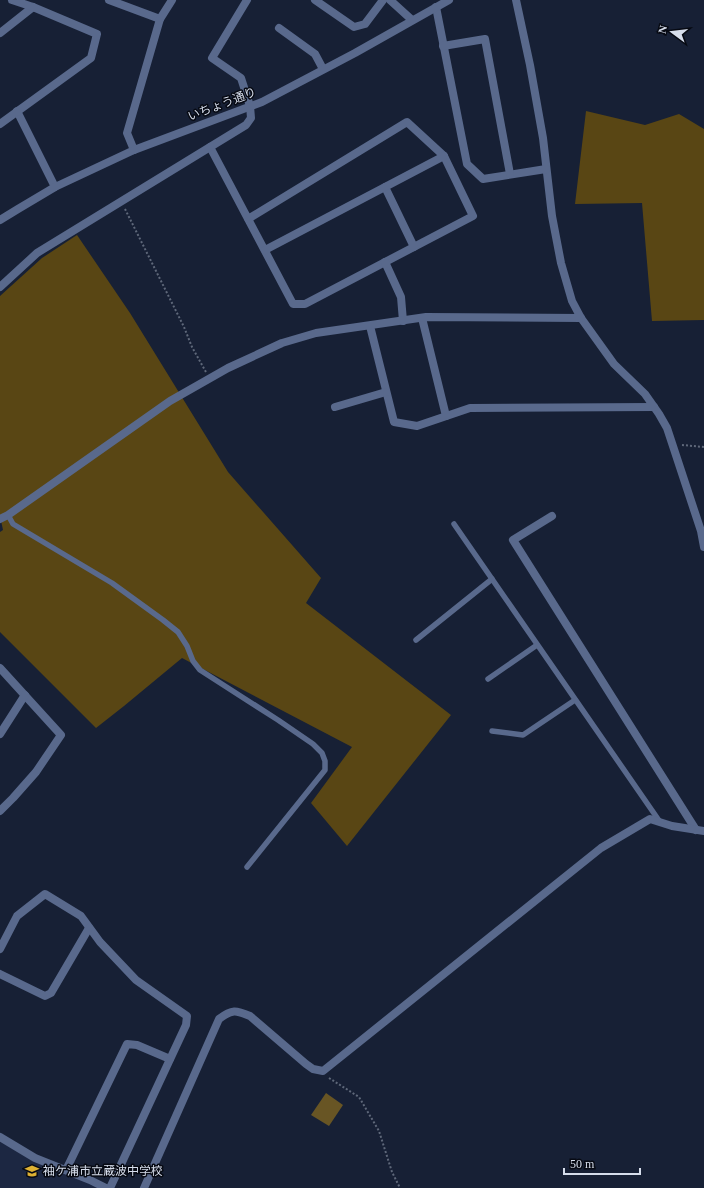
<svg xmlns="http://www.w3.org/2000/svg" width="704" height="1188" font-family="'Times New Roman','Noto Sans JP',serif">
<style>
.built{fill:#1c2742}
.forest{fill:#594614}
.water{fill:#685524}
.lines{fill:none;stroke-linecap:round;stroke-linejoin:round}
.path{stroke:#5f687a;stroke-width:2;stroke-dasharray:2 2;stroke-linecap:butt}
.service{stroke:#59698c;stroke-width:5.5}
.minor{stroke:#59698c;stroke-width:8}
.tertiary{stroke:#59698c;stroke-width:8}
.labels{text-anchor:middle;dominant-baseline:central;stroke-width:3;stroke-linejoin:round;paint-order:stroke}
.street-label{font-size:12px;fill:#d7deec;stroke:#070a13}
.poi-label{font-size:12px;fill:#d7deec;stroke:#070a13;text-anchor:start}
</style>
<rect width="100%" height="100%" fill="#172035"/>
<!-- built -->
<path class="built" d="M0,1142L101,1188H0Z"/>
<!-- forest -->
<g class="forest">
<path d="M586,111L645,125L679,114L704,129V320L652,321L642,203L575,204Z"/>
<path d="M77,235L130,313L228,472L321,578L306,603L451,715L347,846L311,803L352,747L182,658L124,706L96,728L0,632V532L3,530L0,516V296L42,258Z"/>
</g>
<!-- water -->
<path class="water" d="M326,1093L343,1105L329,1126L311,1115Z"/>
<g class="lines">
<!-- path -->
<g class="path">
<path d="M125,209L184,327L192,347L206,372"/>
<path d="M682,445L704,447"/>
<path d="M329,1078L359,1097L379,1131L392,1172L400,1188"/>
</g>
<!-- service -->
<g class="service">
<path d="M8,515L13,524L112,583L163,620L178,632L187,646L193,661L200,670L278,720L313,744L322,753L325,761V770L247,867"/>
<path d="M454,524L660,822"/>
<path d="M416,640L492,579"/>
<path d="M488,679L537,645"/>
<path d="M492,731L523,735L575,700"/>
</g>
<!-- minor -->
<g class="minor">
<path d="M109,0L160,19"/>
<path d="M315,0L354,27L365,24L383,0"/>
<path d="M390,0L412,20"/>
<path d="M516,0L530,65L543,138L552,216L561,263L572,301L581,318L614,364L645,394L659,414L667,428L701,531L704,547"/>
<path d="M436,7L467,164L483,179L546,169"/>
<path d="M279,28L315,54L323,69"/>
<path d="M0,33L33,7"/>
<path d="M443,46L485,39L510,174"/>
<path d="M17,111L55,187"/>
<path d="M0,124L91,58L97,34L33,7L12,0"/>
<path d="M210,147L293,304H305L473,216L444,156L407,122L248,219"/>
<path d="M134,150L127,133L160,19L172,0"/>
<path d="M385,187L414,247"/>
<path d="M265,250L444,156"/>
<path d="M385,262L401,297L403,321"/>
<path d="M0,287L37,253L246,125L251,118L250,106L241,78L212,58L247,0"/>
<path d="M422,318L446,416"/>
<path d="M370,326L394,422L417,426L470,408L654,407"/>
<path d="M335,407L386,392"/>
<path d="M552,516L513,540L696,830"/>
<path d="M0,519L8,515L170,401L228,368L282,343L316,333L426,317L581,318"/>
<path d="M0,668L61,735L36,772L13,798L0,811"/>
<path d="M0,734L25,695"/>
<path d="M0,949L17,916L45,894L81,916L100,942L136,980L187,1016L186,1025L110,1188"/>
<path d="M0,974L45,996L51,993L89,928"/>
<path d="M0,1137L35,1158L90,1180L106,1188"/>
<path d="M66,1170L127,1044L137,1045L170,1059"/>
<path d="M144,1188L219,1019C232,1009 236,1010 250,1016L306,1064L313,1069L323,1071L601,848L650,819L672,826L704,831"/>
</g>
<!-- tertiary -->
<path class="tertiary" d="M0,220L18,209L55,187L134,150L262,102L355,53L449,0"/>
</g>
<!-- icons -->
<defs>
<symbol id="school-bare" viewBox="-9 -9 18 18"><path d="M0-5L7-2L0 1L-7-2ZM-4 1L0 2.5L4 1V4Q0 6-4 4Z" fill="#deb133" stroke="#070a13" stroke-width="2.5" paint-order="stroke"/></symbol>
</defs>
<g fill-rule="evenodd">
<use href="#school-bare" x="22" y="1161" width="20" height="20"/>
</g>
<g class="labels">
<!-- street labels -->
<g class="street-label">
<text transform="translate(222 104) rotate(-21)">いちょう通り</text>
</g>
<!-- poi labels -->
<g class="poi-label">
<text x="43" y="1171">袖ケ浦市立蔵波中学校</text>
</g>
</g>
<!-- north arrow -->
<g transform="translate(672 32) rotate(285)" stroke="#070a13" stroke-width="3" paint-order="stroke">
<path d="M0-3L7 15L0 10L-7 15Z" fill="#d7deec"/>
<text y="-6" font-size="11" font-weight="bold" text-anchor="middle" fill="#d7deec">N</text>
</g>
<!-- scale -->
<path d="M564 1168v6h76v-6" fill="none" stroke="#d7deec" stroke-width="2"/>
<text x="570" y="1168" font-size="12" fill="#d7deec" stroke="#070a13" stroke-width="3" paint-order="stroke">50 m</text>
</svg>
